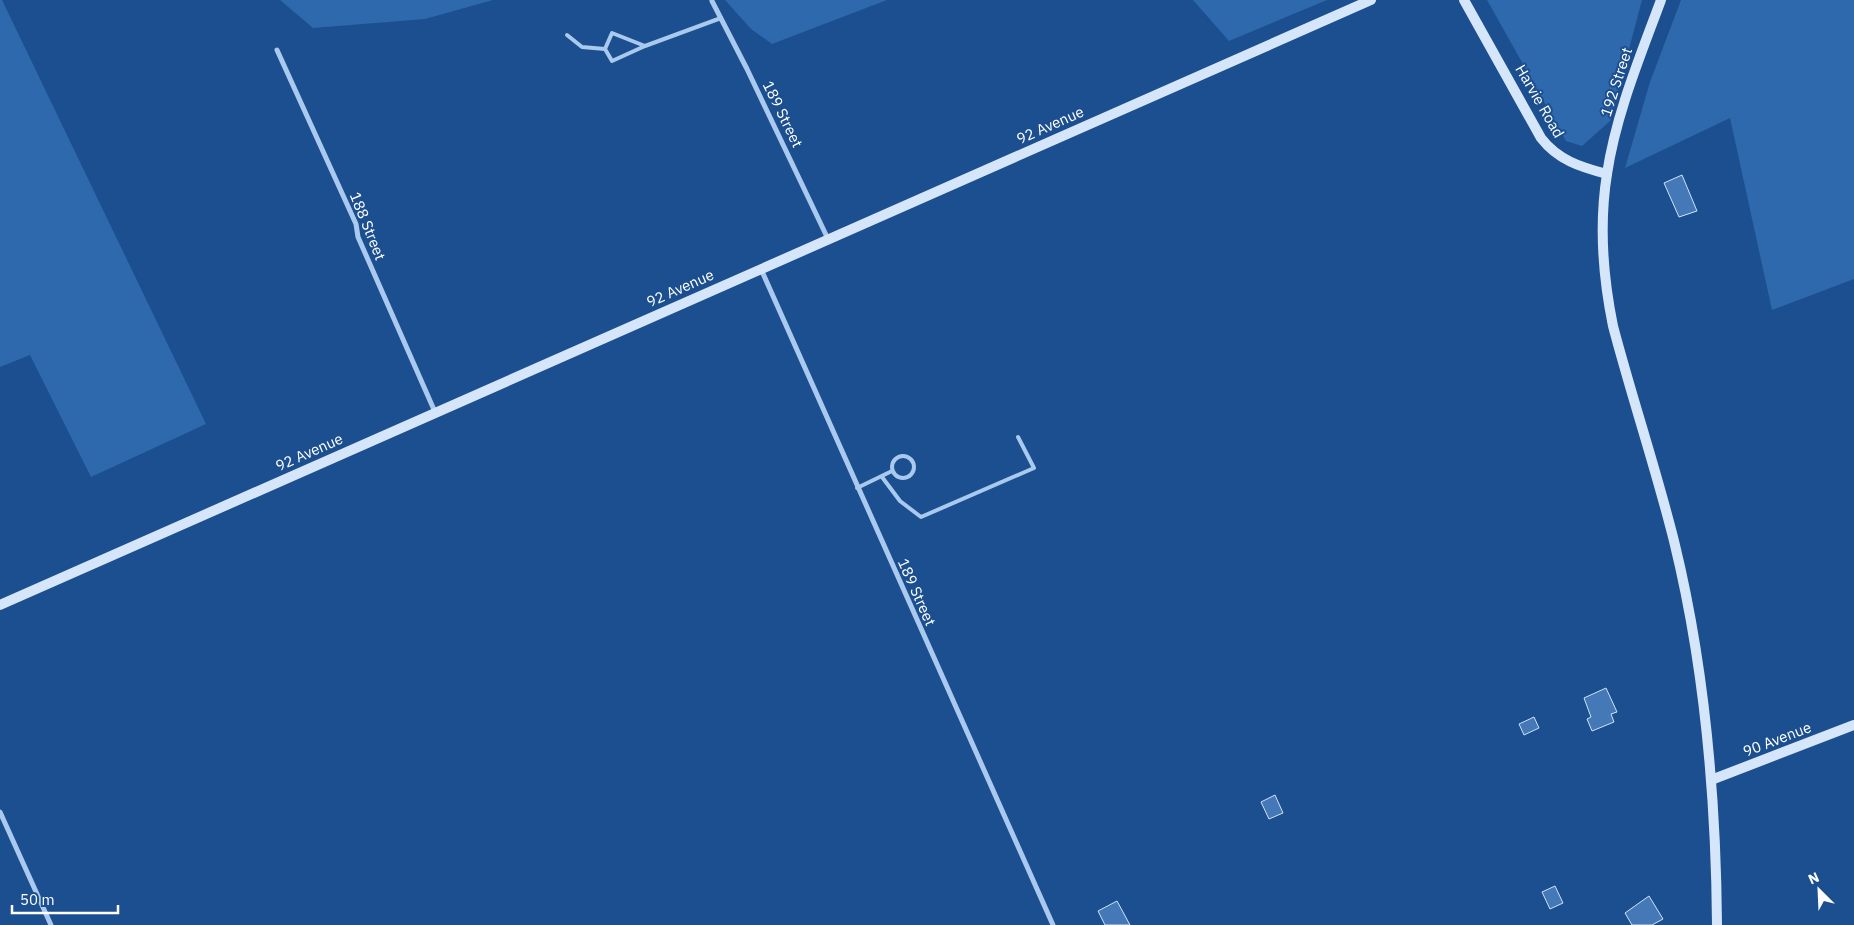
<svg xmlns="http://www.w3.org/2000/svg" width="1854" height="925" font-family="'IBM Plex Sans',sans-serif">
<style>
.green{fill:#2e69ad}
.building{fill:#4478b7;stroke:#cfe3fa}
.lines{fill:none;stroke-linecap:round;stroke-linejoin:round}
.lane{stroke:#a9c9ee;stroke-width:4}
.street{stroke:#a9c9ee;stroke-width:5}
.secondary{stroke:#d6e6fa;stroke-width:10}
.labels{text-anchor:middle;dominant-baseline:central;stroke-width:4;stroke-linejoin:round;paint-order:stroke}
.street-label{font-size:15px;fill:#fff;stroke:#1b4f8f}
</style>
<rect width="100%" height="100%" fill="#1b4f8f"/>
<!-- green -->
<g class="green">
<path d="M0,0H2L206,424L91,477L30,355L0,367Z"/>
<path d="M280,0H493L425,19L313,28Z"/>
<path d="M725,0H887L772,44L751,29Z"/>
<path d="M1193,0H1327L1229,41Z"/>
<path d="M1487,0H1642L1610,121L1582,146L1566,141Z"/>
<path d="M1681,0H1854V279L1772,310L1730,118L1625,168L1650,82Z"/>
</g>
<!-- building -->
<g class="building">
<path d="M1682,175L1697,211L1679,217L1664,183Z"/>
<path d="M1606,688L1617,712L1611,714L1614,722L1592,731L1587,719L1591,717L1584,698Z"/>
<path d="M1534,717L1539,728L1524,735L1519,724Z"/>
<path d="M1275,795L1283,813L1269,819L1261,802Z"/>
<path d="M1555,886L1563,903L1550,909L1542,892Z"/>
<path d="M1649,896L1663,919L1652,925H1632L1625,913Z"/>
<path d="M1117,901L1130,925H1105L1098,911Z"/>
</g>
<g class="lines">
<!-- lane -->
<g class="lane">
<path d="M567,35L582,47L605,49"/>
<path d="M645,46L612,61L605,49L612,33L645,46L721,18"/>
<circle cx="903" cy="467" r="11"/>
<path d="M882,477L900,501L921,517L1034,468L1018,437"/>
<path d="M857,488L892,471"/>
</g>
<!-- street -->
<g class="street">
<path d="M712,1L747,69L828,239"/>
<path d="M277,50L356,224L358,237L435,412"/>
<path d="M761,269L1053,925"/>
<path d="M0,812L51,925"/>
</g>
<!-- secondary -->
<g class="secondary">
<path d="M1464,0L1541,138C1558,160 1580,167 1607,174"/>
<path d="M1661,0C1640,57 1616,114 1607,174C1599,224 1603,277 1613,326C1632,398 1656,469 1674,541C1705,667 1716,796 1717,925"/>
<path d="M0,605L1371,0"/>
<path d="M1711,780L1854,725"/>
</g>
</g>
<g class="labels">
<!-- street labels -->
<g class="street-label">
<text transform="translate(1616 82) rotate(-72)">192 Street</text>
<text transform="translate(1540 101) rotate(60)">Harvie Road</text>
<text transform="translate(783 114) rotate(64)">189 Street</text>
<text transform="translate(1050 125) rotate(-24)">92 Avenue</text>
<text transform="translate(368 226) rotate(68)">188 Street</text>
<text transform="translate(680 288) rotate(-24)">92 Avenue</text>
<text transform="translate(309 452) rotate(-24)">92 Avenue</text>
<text transform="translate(917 592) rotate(66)">189 Street</text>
<text transform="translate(1777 739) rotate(-21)">90 Avenue</text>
</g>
</g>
<!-- north arrow -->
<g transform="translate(1819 890) rotate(336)" stroke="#1b4f8f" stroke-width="4" paint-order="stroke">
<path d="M0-4L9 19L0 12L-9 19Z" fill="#ffffff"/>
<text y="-8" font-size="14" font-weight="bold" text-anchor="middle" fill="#ffffff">N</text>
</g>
<!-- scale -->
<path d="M12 905v8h106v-8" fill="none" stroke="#ffffff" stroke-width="2.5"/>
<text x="20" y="905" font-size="15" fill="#ffffff" stroke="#1b4f8f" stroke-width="4" paint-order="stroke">50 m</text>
</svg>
